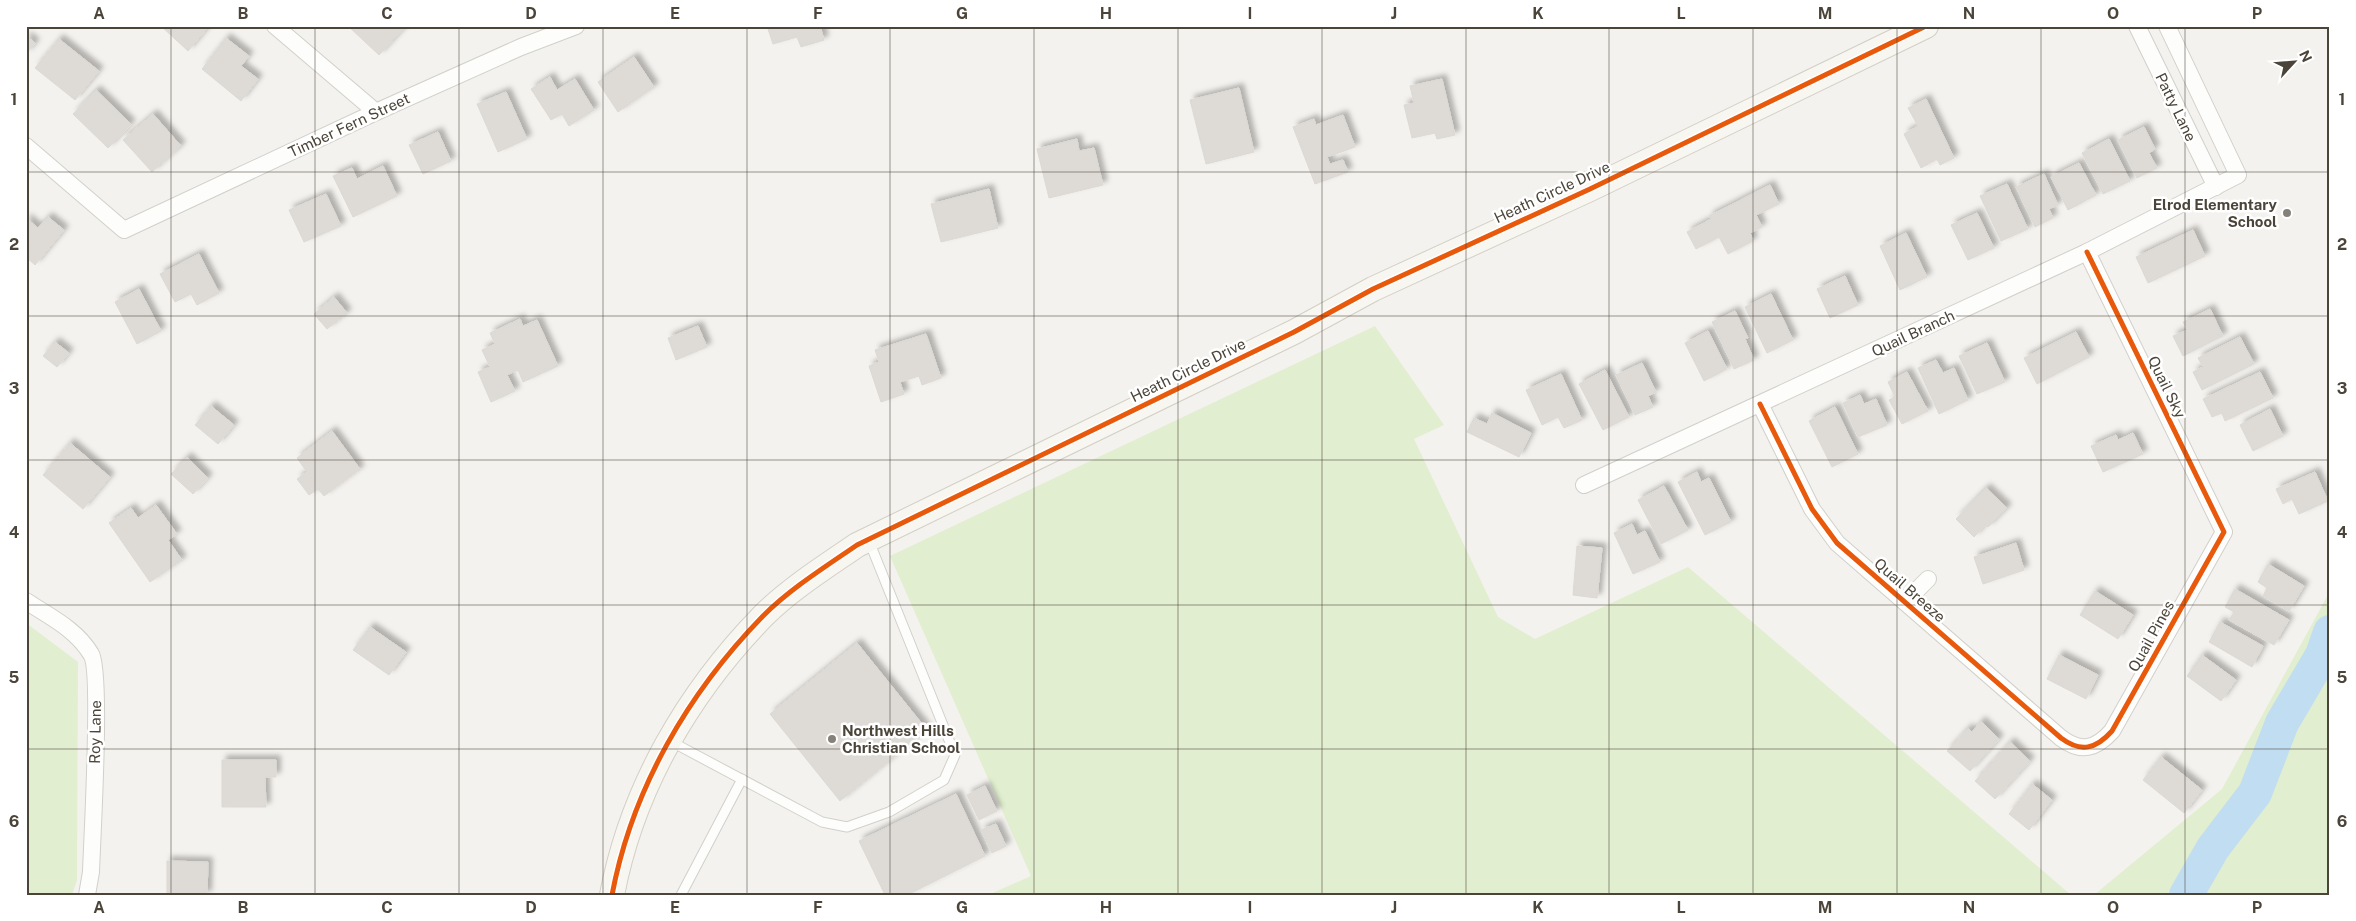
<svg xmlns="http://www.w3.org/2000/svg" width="2356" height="921" font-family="'Public Sans',sans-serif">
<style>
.green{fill:#e1eecf}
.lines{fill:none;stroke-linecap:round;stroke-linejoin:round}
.river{stroke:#c0ddf1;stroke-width:34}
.building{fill:#dedbd6;stroke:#dcd9d4;filter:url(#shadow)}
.lane-casing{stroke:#d2d0cb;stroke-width:11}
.street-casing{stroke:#d2d0cb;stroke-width:18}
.secondary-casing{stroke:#d3cfc5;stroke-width:26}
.lane{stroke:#fdfdfc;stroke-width:9}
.street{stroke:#fdfdfc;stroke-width:16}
.secondary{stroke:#f7f6f1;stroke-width:24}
.cycleway-casing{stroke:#fff;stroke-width:8}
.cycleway{stroke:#e8590c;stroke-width:5}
.grid{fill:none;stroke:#4b4439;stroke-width:1;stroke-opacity:0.55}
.poi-dot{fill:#868178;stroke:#fff;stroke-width:2}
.labels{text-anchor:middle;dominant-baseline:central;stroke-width:5;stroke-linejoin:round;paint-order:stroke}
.street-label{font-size:15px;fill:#4b4439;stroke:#fff}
.poi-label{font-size:15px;font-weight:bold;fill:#4b4439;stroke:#fff;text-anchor:end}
.neatline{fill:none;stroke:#4b4439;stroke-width:2}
.grid-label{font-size:16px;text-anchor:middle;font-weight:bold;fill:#4b4439}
</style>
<defs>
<filter id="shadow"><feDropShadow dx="4.5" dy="-4.5" stdDeviation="2.5" flood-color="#0004"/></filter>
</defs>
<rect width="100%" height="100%" fill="#f4f2ee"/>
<!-- green -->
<g class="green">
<path d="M1375,326L1444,425L1414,439L1498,617L1535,639L1688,567L2071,895H988L1031,876L890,556Z"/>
<path d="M2330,591V895H2094L2222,789Z"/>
<path d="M26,623L78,662L77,880L72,895H26Z"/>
</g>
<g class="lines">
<!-- river -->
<path class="river" d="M2186,895L2213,848L2255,793L2282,723L2322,655L2330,632"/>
</g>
<!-- building -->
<g class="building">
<path d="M161,26H209L188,51Z"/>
<path d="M348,26H404L405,27L379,55Z"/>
<path d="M767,26H820L824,40L801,47L797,37L773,44Z"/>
<path d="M26,36L35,43L26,54Z"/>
<path d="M226,38L249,56L241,66L258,79L241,101L202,69Z"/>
<path d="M59,39L99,71L75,100L35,68Z"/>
<path d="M634,57L654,87L618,112L598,82Z"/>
<path d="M550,77L557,90L575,79L594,110L569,126L562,114L551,120L531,89Z"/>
<path d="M1442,79L1455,135L1437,139L1435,133L1412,138L1404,105L1414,103L1410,86Z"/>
<path d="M1239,88L1254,152L1206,164L1190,100Z"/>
<path d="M96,90L131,124L108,148L73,114Z"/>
<path d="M506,92L527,139L498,152L477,104Z"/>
<path d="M1926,99L1954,158L1940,165L1937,159L1921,168L1904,134L1918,126L1908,108Z"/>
<path d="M153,114L181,146L152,172L123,140Z"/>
<path d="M1343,115L1355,147L1327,157L1330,164L1343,160L1348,172L1315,184L1293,127L1314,119L1316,125Z"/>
<path d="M2144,127L2155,149L2149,153L2157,168L2137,178L2118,140Z"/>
<path d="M438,132L451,161L423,174L409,145Z"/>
<path d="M1077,139L1079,151L1094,148L1103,185L1049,198L1037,149Z"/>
<path d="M2109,139L2130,181L2103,194L2082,153Z"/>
<path d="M2079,163L2096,195L2068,210L2051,177Z"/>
<path d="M383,166L397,196L353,217L333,176L352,168L357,179Z"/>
<path d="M2044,174L2058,205L2049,209L2053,218L2035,227L2016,187Z"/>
<path d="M2007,184L2028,229L2001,241L1980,196Z"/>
<path d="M1770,185L1779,204L1756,215L1762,227L1750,233L1753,241L1728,254L1719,237L1696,249L1687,232L1711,219L1709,216Z"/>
<path d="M989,189L998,228L941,242L931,204Z"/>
<path d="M326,194L341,226L304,242L289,210Z"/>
<path d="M1977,213L1994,248L1968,260L1951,225Z"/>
<path d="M48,217L64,230L35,265L26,257V218L38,228Z"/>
<path d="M2193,230L2205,256L2148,283L2136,257Z"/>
<path d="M1906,233L1927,277L1900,290L1880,246Z"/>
<path d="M199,254L219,293L197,305L191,294L175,302L160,274Z"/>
<path d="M1845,276L1858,305L1830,318L1817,289Z"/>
<path d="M139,289L161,331L137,344L115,302Z"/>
<path d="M1771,294L1793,340L1767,353L1745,307Z"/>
<path d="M334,297L347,313L327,329L314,314Z"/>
<path d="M2210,309L2223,336L2183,356L2173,336L2187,330L2183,322Z"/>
<path d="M1735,311L1748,338L1745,339L1754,360L1734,369L1712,322Z"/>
<path d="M520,319L523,326L537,320L558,366L523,382L518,370L507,375L515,391L491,402L478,372L490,367L482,350L495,344L490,333Z"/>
<path d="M698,326L707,347L676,360L668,338Z"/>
<path d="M1708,331L1727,369L1704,381L1685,343Z"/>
<path d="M2076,332L2089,357L2037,384L2024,358Z"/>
<path d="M926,334L941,378L922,385L919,376L900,382L904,394L881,402L869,366L879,362L875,350Z"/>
<path d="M2240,337L2254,364L2202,390L2193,372L2203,367L2198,358Z"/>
<path d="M55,342L69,353L57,367L43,356Z"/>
<path d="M1987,343L2005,382L1977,394L1959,356Z"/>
<path d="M1936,360L1943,373L1954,368L1968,400L1939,414L1918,368Z"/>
<path d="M1642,363L1656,392L1648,396L1653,407L1635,415L1616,375Z"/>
<path d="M1605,370L1629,417L1603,430L1579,384Z"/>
<path d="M1907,372L1928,411L1902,424L1889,400L1895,397L1888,382Z"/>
<path d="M2260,372L2273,398L2225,421L2222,413L2212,417L2203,399Z"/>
<path d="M1561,374L1582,420L1564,428L1558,417L1542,425L1526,390Z"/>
<path d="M1860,395L1864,404L1876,399L1887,425L1858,437L1843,403Z"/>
<path d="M211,406L234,425L218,444L195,425Z"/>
<path d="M1835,407L1858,454L1832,467L1809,421Z"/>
<path d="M2270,409L2283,436L2253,451L2240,425Z"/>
<path d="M1492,413L1531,433L1519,457L1467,432L1474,418L1487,424Z"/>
<path d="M332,431L360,469L324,496L318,489L309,495L297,479L307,472L297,458Z"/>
<path d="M2133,433L2143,454L2103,472L2091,446L2116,435L2118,440Z"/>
<path d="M70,443L110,477L83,509L43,475Z"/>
<path d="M187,457L208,478L193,494L171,474Z"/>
<path d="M1697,472L1701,482L1709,478L1731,522L1705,535L1678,482Z"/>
<path d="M2315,472L2328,501L2299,514L2292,499L2283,504L2276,489Z"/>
<path d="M1664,486L1688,530L1661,544L1638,500Z"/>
<path d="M1986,488L2007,508L1988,527L1985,525L1974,537L1956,519Z"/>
<path d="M156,505L177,534L168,540L182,560L150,582L109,523L131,508L138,518Z"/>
<path d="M1632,524L1637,535L1645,531L1660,562L1633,574L1614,533Z"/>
<path d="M2016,543L2024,570L1983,584L1974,557Z"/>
<path d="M1577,546L1602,548L1597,598L1573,595Z"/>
<path d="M2268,564L2304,586L2289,611L2263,596L2267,588L2258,582Z"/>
<path d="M2235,589L2289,620L2274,645L2229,620L2234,612L2225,607Z"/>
<path d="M2095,591L2133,615L2118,639L2080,615Z"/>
<path d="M2220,622L2263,646L2252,667L2209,642Z"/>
<path d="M370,627L406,652L389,675L353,650Z"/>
<path d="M857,643L927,730L840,801L770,714Z"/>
<path d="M2059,655L2098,675L2086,699L2047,679Z"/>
<path d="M2202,655L2236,680L2221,701L2187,676Z"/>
<path d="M1981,721L1999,739L1970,771L1947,751L1968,728L1972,732Z"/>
<path d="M2010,742L2030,761L1995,799L1975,781Z"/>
<path d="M2161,757L2202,790L2184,813L2143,780Z"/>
<path d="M222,760H276V777H265L266,807H222Z"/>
<path d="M2032,784L2052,800L2029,830L2009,814Z"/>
<path d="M985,786L997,811L979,820L967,795Z"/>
<path d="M956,794L985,856L907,895H885L859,841Z"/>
<path d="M996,824L1006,846L992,853L981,830Z"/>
<path d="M167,861L208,862L207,895H167Z"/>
</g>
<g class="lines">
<defs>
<g id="lane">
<path d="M670,741L822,822L847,827L889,812L944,780L955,755L869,541"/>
<path d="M681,895L742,779"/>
</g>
<g id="street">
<path d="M275,26L376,112"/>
<path d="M2137,26L2216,187"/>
<path d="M26,146L124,230L376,112L521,47L576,26"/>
<path d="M1760,404L1812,509L1837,543L2061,738C2081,753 2096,749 2112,731L2224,532L2087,252"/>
<path d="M1584,485L2087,252L2238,175L2167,26"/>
<path d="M26,601C50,617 76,629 91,654C102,670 92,841 91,872L87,895"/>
<path d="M1905,602L1928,579"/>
</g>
<path id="secondary" d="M612,895C632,789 688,693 763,616C790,589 825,567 857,545L1294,332L1373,289L1590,189L1926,26"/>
</defs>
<!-- lane casing -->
<use href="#lane" class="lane-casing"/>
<!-- street casing -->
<use href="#street" class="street-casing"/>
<!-- secondary casing -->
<use href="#secondary" class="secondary-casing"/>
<!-- lane -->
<use href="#lane" class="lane"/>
<!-- street -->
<use href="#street" class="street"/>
<!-- secondary -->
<use href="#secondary" class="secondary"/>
<defs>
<g id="cycleway">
<path d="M1760,404L1812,509L1837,543L2061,738C2081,753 2096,749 2112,731L2224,532L2087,252"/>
<path d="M612,895C632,789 688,693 763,616C790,589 825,567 857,545L1294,332L1373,289L1590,189L1926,26"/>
</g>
</defs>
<!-- cycleway casing -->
<use href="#cycleway" class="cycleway-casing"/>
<!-- cycleway -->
<use href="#cycleway" class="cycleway"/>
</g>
<!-- grid -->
<path class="grid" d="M171,26V895M315,26V895M459,26V895M603,26V895M747,26V895M890,26V895M1034,26V895M1178,26V895M1322,26V895M1466,26V895M1609,26V895M1753,26V895M1897,26V895M2041,26V895M2185,26V895M26,172H2330M26,316H2330M26,460H2330M26,605H2330M26,749H2330"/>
<!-- markers -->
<g class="poi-dot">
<circle cx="2287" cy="213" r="5"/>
<circle cx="832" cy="739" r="5"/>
</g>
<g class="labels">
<!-- street labels -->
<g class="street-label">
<text transform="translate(2176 107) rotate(64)">Patty Lane</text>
<text transform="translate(349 125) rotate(-25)">Timber Fern Street</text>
<text transform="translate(1552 192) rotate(-25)">Heath Circle Drive</text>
<text transform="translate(1913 333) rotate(-25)">Quail Branch</text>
<text transform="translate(1188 370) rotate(-26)">Heath Circle Drive</text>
<text transform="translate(2167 387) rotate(64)">Quail Sky</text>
<text transform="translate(1910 590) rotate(41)">Quail Breeze</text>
<text transform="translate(2151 636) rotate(-61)">Quail Pines</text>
<text transform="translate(95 732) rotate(-89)">Roy Lane</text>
</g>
<!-- poi labels -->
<g class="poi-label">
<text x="2277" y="204">Elrod Elementary<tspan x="2277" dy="17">School</tspan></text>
<text x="842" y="730" text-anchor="start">Northwest Hills<tspan x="842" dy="17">Christian School</tspan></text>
</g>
</g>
<!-- border -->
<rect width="2356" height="921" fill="none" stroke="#ffffff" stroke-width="55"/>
<!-- north arrow -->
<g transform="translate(2294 62) rotate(64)" stroke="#ffffff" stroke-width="4" paint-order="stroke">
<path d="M0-4L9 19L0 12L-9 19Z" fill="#4b4439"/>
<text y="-8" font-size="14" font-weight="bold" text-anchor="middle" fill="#4b4439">N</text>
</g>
<rect x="28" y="28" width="2300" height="866" class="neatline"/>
<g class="grid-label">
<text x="99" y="19">A</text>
<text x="243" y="19">B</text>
<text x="387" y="19">C</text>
<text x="531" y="19">D</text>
<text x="675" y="19">E</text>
<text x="818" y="19">F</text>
<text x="962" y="19">G</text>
<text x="1106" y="19">H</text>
<text x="1250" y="19">I</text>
<text x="1394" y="19">J</text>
<text x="1538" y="19">K</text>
<text x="1681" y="19">L</text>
<text x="1825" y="19">M</text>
<text x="1969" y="19">N</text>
<text x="2113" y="19">O</text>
<text x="2257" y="19">P</text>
<text x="14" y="105">1</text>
<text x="2342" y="105">1</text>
<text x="14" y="250">2</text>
<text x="2342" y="250">2</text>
<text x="14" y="394">3</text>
<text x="2342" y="394">3</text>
<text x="14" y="538">4</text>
<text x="2342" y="538">4</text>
<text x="14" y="683">5</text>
<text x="2342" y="683">5</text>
<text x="14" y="827">6</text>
<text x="2342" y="827">6</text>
<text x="99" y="913">A</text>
<text x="243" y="913">B</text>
<text x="387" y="913">C</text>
<text x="531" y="913">D</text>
<text x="675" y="913">E</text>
<text x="818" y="913">F</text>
<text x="962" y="913">G</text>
<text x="1106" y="913">H</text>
<text x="1250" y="913">I</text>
<text x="1394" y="913">J</text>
<text x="1538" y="913">K</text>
<text x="1681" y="913">L</text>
<text x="1825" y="913">M</text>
<text x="1969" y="913">N</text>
<text x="2113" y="913">O</text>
<text x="2257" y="913">P</text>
</g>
</svg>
